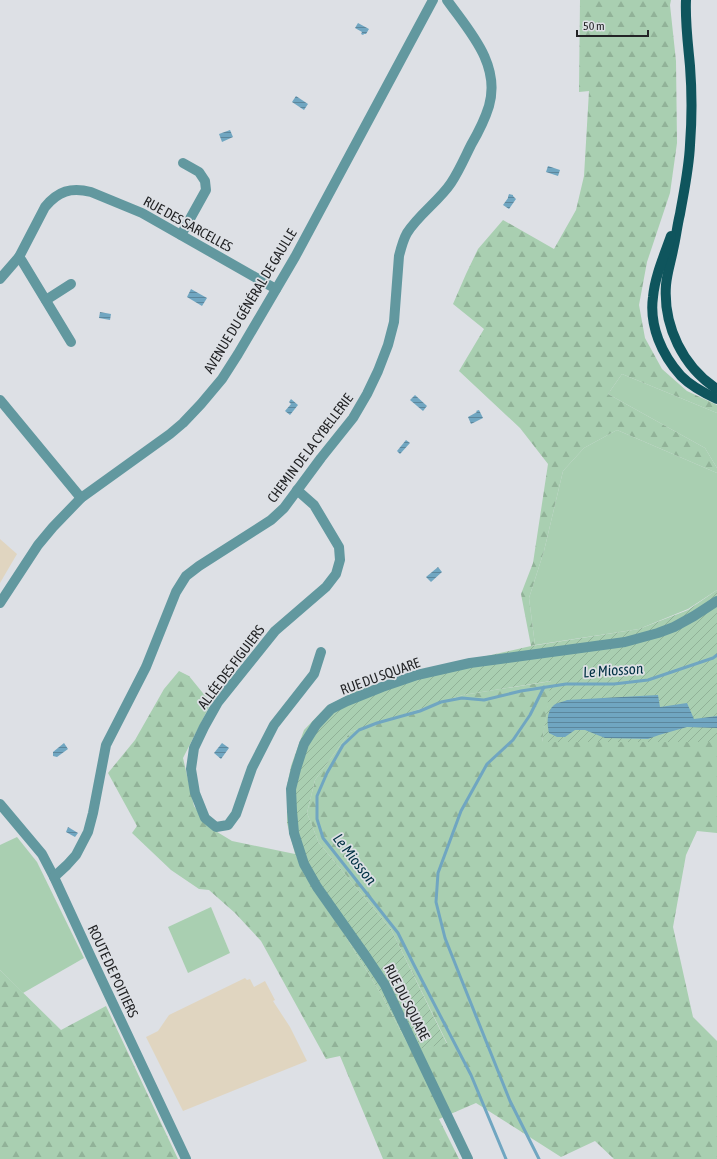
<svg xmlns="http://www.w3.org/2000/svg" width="717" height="1159" font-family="'Asap Condensed',sans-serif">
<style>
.education{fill:#e0d5c0}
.grass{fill:#a9cfb1}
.forest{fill:url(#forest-firs)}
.garden{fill:url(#garden-furrows)}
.water{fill:url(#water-rules)}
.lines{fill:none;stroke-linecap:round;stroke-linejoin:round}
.stream{stroke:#70a6c1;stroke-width:3}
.minor{stroke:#62989f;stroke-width:10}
.major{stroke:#0f555d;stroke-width:10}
.labels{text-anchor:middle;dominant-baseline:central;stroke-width:3.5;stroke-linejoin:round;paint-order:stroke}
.street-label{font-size:14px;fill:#232426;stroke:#dde0e5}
.water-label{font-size:15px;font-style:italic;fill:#003043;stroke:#dde0e5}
</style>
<defs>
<pattern id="forest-firs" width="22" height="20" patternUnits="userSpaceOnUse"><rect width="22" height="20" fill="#a9cfb1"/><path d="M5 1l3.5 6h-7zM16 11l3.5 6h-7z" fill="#91b298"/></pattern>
<pattern id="garden-furrows" width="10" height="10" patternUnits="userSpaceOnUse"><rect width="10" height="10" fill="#a9cfb1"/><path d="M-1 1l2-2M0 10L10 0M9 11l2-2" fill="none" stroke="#91b298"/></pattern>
<pattern id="water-rules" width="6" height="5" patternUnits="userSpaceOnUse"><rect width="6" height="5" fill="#70a6c1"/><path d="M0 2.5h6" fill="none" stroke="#5c879d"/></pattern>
</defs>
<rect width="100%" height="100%" fill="#dde0e5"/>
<!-- education -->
<g class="education">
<path d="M0,539L17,554L0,583Z"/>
<path d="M245,978L247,980L250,979L254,987L265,981L275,1000L273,1001L290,1027L307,1061L183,1111L146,1037L158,1031L169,1015Z"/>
</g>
<!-- grass -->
<g class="grass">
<path d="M622,374L717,413V468L705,448L608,394Z"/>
<path d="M617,430L717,473V590L688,609L639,629L535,645L529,598L544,551L563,471L584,448Z"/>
<path d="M17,837L37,862L84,958L23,993L0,970V845Z"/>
<path d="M211,907L230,953L188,973L168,927Z"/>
</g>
<!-- forest -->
<g class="forest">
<path d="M580,0H671L670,5L676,61L677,143L670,193L647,262L639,305L645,338L662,369L687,391L717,405V413L622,374L608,394L705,448L717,468V473L617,430L584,448L563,471L544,551L529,598L535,645L531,646L521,594L533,563L548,464L520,428L459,371L484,329L453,304L466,274L478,249L503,220L554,249L576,210L584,176L589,91L579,92Z"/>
<path d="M179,671L189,676L211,703L183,758L194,806L209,827L232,841L295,854L381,994L411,1050L447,1043L391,929L319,843L307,813L315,780L350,732L463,695L552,681L542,742H717V833L697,831L686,855L673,927L693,1017L717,1041V1159H614L595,1141L561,1157L476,1103L439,1119L459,1159H383L340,1056L326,1059L261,941L235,913L209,890L199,889L171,870L132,833L137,826L108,773L135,740L164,689Z"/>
<path d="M0,970L61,1030L106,1006L178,1159H0Z"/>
</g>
<!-- garden -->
<path class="garden" d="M717,590V742H542L551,681L463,695L350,732L315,780L307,813L319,843L391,929L447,1044L411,1050L381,994L295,854L287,823V786L291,766L304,730L327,706L358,690L415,672L531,646L639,629L688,610Z"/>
<!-- water -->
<g class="water">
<path d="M358,23L369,29L366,34H364L363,35L361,34L362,32L355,28Z"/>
<path d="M296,96L308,104L304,110L292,102Z"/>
<path d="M230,130L233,137L222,142L219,134Z"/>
<path d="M548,166L560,170L558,176L546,172Z"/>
<path d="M509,194L513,195V196L516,199L509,209L503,205L508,198V197Z"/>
<path d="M191,289L207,298L202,306L187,297Z"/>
<path d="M100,312L111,314L110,320L99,318Z"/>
<path d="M415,395L427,406L423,411L410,400Z"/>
<path d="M291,399L298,405L290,415L285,411L291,404L289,402Z"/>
<path d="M479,410L483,418L471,424L468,417L477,412L476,411Z"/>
<path d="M406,440L410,443L400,454L397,451Z"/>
<path d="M438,567L442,572L431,582L426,577Z"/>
<path d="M658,695L660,707L687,703L694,719L717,716V728L687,727L659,735L648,739L605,738L585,730H575L565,737H557L549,733C547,724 546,712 554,705C558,702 563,702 567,700Z"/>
<path d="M64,743L68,749L57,757L53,756V752Z"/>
<path d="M222,743L229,748L221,759L214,753Z"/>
<path d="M68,827L78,833L75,837L66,832Z"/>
</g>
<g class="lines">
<!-- stream -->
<g class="stream">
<path d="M506,1159L471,1075L414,965L398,933L323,838L317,819V796L327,773L343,745L359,730L377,723L420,711L441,702L462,698L484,700L521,691L566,684H614L648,680L713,658L717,655"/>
<path d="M539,1159L510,1101L462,981L445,938L436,902L438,873L461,811L487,764L513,740L530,715L544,687"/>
</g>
<!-- minor -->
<g class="minor">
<path d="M181,235L206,190L205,181L199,172L183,163"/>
<path d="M19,257L22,261L71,342"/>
<path d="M0,279L19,257L45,207C58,191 71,187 91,192L142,213L276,289"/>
<path d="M46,300L71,284"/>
<path d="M0,400L81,498"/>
<path d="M297,490L314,505L339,547L340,560L336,574L326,587L275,631L218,702L204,727L194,748L191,769L195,793L205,818L216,827L228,825L236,814L252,768L274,725L314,674L321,652"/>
<path d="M0,603L38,545L53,527L81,498L170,434L183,423L201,404L222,379L238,354L295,257L433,0"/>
<path d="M0,804L42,854L54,877L90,955L186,1159"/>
<path d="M54,877L67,865L76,855L88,832L93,813L106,745L146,667L176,592L186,576L199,566L271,520L284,508L321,458L353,418L367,394L378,371L388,345L394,322L399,256C401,248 403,240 407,233C419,214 439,201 451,183C459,171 465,157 471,145C478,133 485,119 489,106C501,64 469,31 447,0"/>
<path d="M468,1159L385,985L367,958L317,887L304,864L294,833L292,811L291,789L296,769L304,744L316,725L331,709L347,701L382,687L417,675L470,663L625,642L658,633L674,627L694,616L717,601"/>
</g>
<!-- major -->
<g class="major">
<path d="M686,0C685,22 688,44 690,66C692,92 692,119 690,145C689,168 684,191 680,214C677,226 676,238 673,250C671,261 667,273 666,285C663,326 683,367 717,389"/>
<path d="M671,236C664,256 655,276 653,297C649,326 662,355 681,376C691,386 704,393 717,399"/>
</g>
</g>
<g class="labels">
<!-- street labels -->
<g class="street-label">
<text transform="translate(188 224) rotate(29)">RUE DES SARCELLES</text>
<text transform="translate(250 301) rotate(-59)">AVENUE DU GÉNÉRAL DE GAULLE</text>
<text transform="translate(310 448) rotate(-53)">CHEMIN DE LA CYBELLERIE</text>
<text transform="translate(231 667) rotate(-53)">ALLÉE DES FIGUIERS</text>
<text transform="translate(380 676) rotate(-20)">RUE DU SQUARE</text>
<text transform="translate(113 971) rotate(65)">ROUTE DE POITIERS</text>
<text transform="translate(407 1002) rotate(63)">RUE DU SQUARE</text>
</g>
<!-- water labels -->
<g class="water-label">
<text transform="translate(613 670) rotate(-4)">Le Miosson</text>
<text transform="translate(355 859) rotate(52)">Le Miosson</text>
</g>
</g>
<!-- scale -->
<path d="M577 30v6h71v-6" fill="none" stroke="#232426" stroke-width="2"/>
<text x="583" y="30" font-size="12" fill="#232426" stroke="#dde0e5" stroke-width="3" paint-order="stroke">50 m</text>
</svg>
